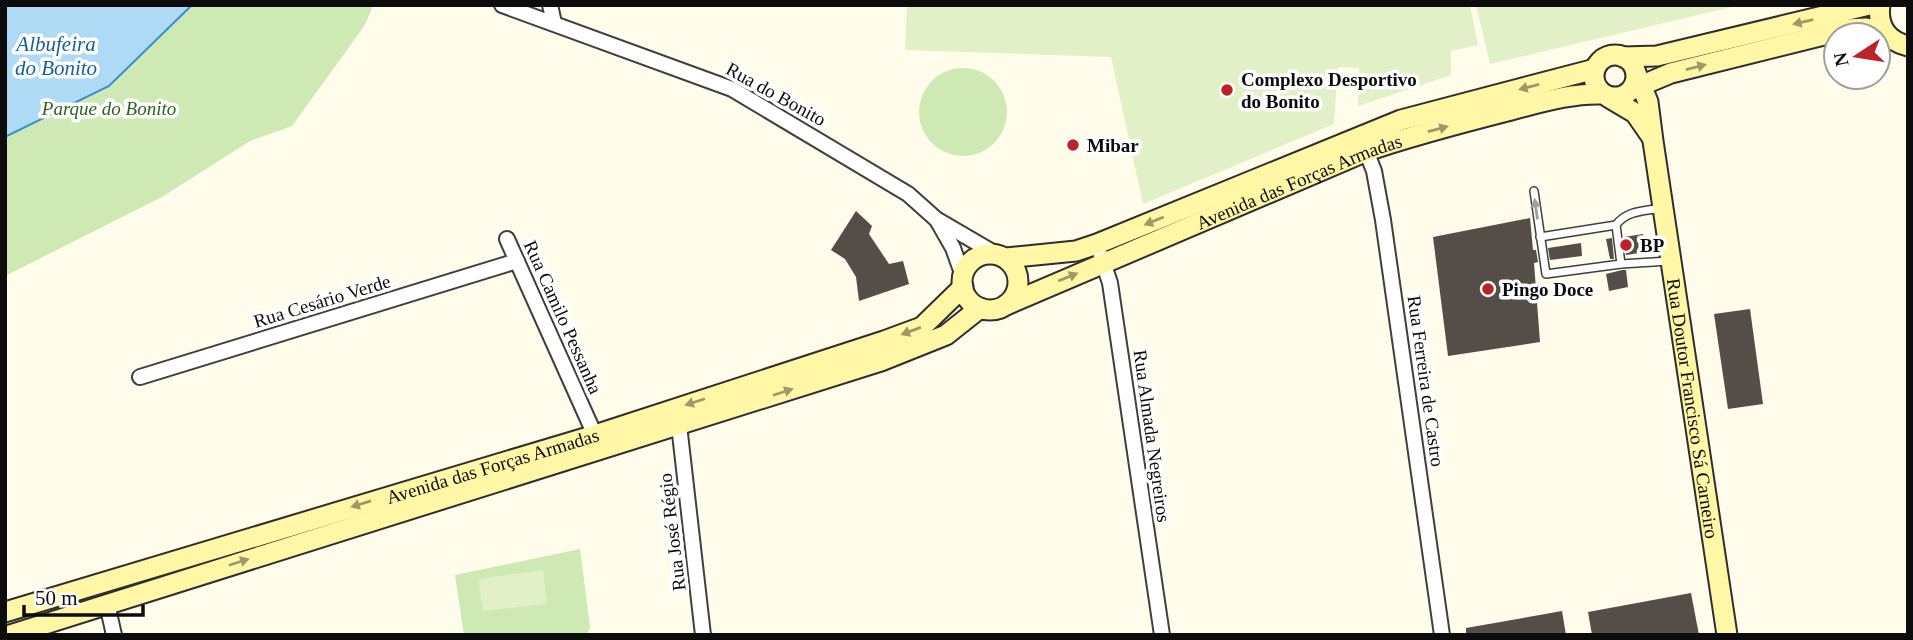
<svg xmlns="http://www.w3.org/2000/svg" width="1913" height="640" font-family="Georgia,serif">
<style>
.green{fill:#cfe9b5}
.pitch{fill:#e1f0c7}
.water{fill:#afdaf6;stroke:#368dce;stroke-width:2}
.building{fill:#554d48}
.lines{fill:none;stroke-linecap:round;stroke-linejoin:round}
.lane-casing{stroke:#3f3f3f;stroke-width:10}
.street-casing{stroke:#3f3f3f;stroke-width:18}
.secondary-casing{stroke:#2e2e2e;stroke-width:23}
.lane{stroke:#fff;stroke-width:7}
.street{stroke:#fff;stroke-width:14}
.secondary{stroke:#fff7a6;stroke-width:19}
.oneway{fill:#9e9968}
.oneway2{fill:#9e9e9e}
.poi-dot{fill:#bc2327;stroke:#fff;stroke-width:2.5}
.labels{text-anchor:middle;dominant-baseline:central;stroke-width:7;stroke-linejoin:round;paint-order:stroke}
.poi-label{font-size:19px;font-weight:bold;fill:#0c0c0c;stroke:#fff;text-anchor:start}
.street-label{font-size:19px;fill:#0c0c0c;stroke:#fff}
.park-label{font-size:19px;font-style:italic;fill:#29641c;stroke:#fff}
.water-label{font-size:21px;font-style:italic;fill:#155f9e;stroke:#fff}
</style>
<rect width="100%" height="100%" fill="#fffceb"/>
<!-- green -->
<g class="green">
<path d="M5,5H373L365,25L292,126L250,141L162,197L5,276Z"/>
<circle cx="963" cy="112" r="44"/>
<path d="M580,549L590,627L587,635H464L455,575Z"/>
</g>
<!-- pitch -->
<g class="pitch">
<path d="M907,5H1470L1478,45L1451,51V75L1358,106L1359,68L1338,67L1334,124L1143,204L1111,57L905,50Z"/>
<path d="M1476,5H1740L1490,64Z"/>
<path d="M543,570L547,604L483,611L478,579Z"/>
</g>
<!-- water -->
<path class="water" d="M5,5H192L109,86L5,137Z"/>
<!-- building -->
<g class="building">
<path d="M856,211L872,226L869,234L889,264L903,261L909,284L859,301L856,277L845,259L831,250Z"/>
<path d="M1530,218L1533,250H1536L1538,262L1534,263L1540,342L1448,356L1433,237Z"/>
<path d="M1643,234L1646,252L1626,255L1624,237Z"/>
<path d="M1612,238L1614,259H1610L1606,239Z"/>
<path d="M1581,243L1582,256L1550,260L1548,248Z"/>
<path d="M1622,270H1626L1628,287L1609,291L1606,274Z"/>
<path d="M1750,309L1763,404L1728,409L1714,314Z"/>
<path d="M1691,593L1699,635H1592L1588,612Z"/>
<path d="M1562,611L1566,635H1466V628Z"/>
</g>
<g class="lines">
<defs>
<g id="lane">
<path d="M1534,191L1546,274L1621,264"/>
<path d="M1662,208C1645,211 1627,210 1616,225L1621,264L1669,261"/>
<path d="M1540,237L1616,225"/>
</g>
<g id="street">
<path d="M502,5L732,89L908,194L936,219L996,254"/>
<path d="M550,5L554,23"/>
<path d="M1363,143L1374,171L1383,220L1442,635"/>
<path d="M937,220L953,248L963,276"/>
<path d="M507,239L598,442"/>
<path d="M1101,256L1110,283L1162,635"/>
<path d="M140,377L517,261"/>
<path d="M679,425L703,635"/>
<path d="M107,604L114,635"/>
</g>
<g id="secondary">
<path d="M1880,5C1877,26 1887,41 1908,46"/>
<circle cx="1615" cy="76" r="21"/>
<path d="M1623,57L1657,56L1869,5"/>
<path id="s1" d="M1636,73L1648,102L1653,141L1727,635"/>
<path d="M1633,89L1671,73L1848,29L1866,28L1884,32"/>
<path d="M1608,97L1635,113L1651,136"/>
<circle cx="990" cy="282" r="28"/>
<path d="M1006,258L1076,251L1097,244L1401,120L1595,69"/>
<path id="s2" d="M1006,305L1367,151C1413,135 1460,123 1507,111C1539,103 1570,93 1602,94"/>
<path id="s3" d="M5,612L595,435L884,341L922,327L963,287"/>
<path d="M10,635L881,361L946,335L980,308"/>
</g>
</defs>
<!-- lane casing -->
<use href="#lane" class="lane-casing"/>
<!-- street casing -->
<use href="#street" class="street-casing"/>
<!-- secondary casing -->
<use href="#secondary" class="secondary-casing"/>
<!-- lane -->
<use href="#lane" class="lane"/>
<!-- street -->
<use href="#street" class="street"/>
<!-- secondary -->
<use href="#secondary" class="secondary"/>
</g>
<!-- one-way arrows -->
<defs><path id="oneway-solid" d="M-6-.8H1V-3.2L6.5 0L1 3.2V.8H-6Z" transform="scale(1.75)"/></defs>
<g class="oneway">
<use href="#oneway-solid" transform="translate(1803 22) rotate(167)"/>
<use href="#oneway-solid" transform="translate(1696 67) rotate(-14)"/>
<use href="#oneway-solid" transform="translate(1529 87) rotate(166)"/>
<use href="#oneway-solid" transform="translate(1438 129) rotate(-15)"/>
<use href="#oneway-solid" transform="translate(1154 221) rotate(158)"/>
<use href="#oneway-solid" transform="translate(1068 277) rotate(-22)"/>
<use href="#oneway-solid" transform="translate(911 331) rotate(160)"/>
<use href="#oneway-solid" transform="translate(783 392) rotate(-18)"/>
<use href="#oneway-solid" transform="translate(695 402) rotate(162)"/>
<use href="#oneway-solid" transform="translate(361 504) rotate(163)"/>
<use href="#oneway-solid" transform="translate(239 562) rotate(-18)"/>
</g>
<use class="oneway2" href="#oneway-solid" transform="translate(1536 209) rotate(-98)"/>
<!-- markers -->
<g class="poi-dot">
<circle cx="1227" cy="90" r="7"/>
<circle cx="1073" cy="145" r="7"/>
<circle cx="1626" cy="245" r="7"/>
<circle cx="1488" cy="289" r="7"/>
</g>
<g class="labels">
<!-- poi labels -->
<g class="poi-label">
<text x="1241" y="79">Complexo Desportivo<tspan x="1241" dy="22">do Bonito</tspan></text>
<text x="1087" y="145">Mibar</text>
<text x="1640" y="245">BP</text>
<text x="1502" y="289">Pingo Doce</text>
</g>
<!-- street labels -->
<g class="street-label">
<text transform="translate(776 94) rotate(29)">Rua do Bonito</text>
<text stroke="none"><textPath href="#s2" startOffset="318">Avenida das Forças Armadas</textPath></text>
<text transform="translate(322 301) rotate(-17)">Rua Cesário Verde</text>
<text transform="translate(563 317) rotate(66)">Rua Camilo Pessanha</text>
<text transform="translate(1426 381) rotate(82)">Rua Ferreira de Castro</text>
<text stroke="none"><textPath href="#s1" startOffset="341">Rua Doutor Francisco Sá Carneiro</textPath></text>
<text transform="translate(1152 436) rotate(82)">Rua Almada Negreiros</text>
<text stroke="none"><textPath href="#s3" startOffset="509">Avenida das Forças Armadas</textPath></text>
<text transform="translate(672 532) rotate(-97)">Rua José Régio</text>
</g>
<!-- park labels -->
<g class="park-label">
<text x="109" y="108">Parque do Bonito</text>
</g>
<!-- water labels -->
<g class="water-label">
<text x="56" y="44">Albufeira<tspan x="56" dy="24">do Bonito</tspan></text>
</g>
</g>
<!-- border -->
<rect width="1913" height="640" fill="none" stroke="#0c0c0c" stroke-width="14"/>
<!-- north arrow -->
<g transform="translate(1857 56) rotate(258)"><circle r="33" fill="#ffffff" stroke="#9e9e9e" stroke-width="2"/>
<path d="M0-5L12 26L0 18L-12 26Z" fill="#bc2327"/>
<text y="-10" font-size="19" font-weight="bold" text-anchor="middle" fill="#0c0c0c">N</text>
</g>
<!-- scale -->
<path d="M24 605v10h119v-10" fill="none" stroke="#0c0c0c" stroke-width="3.5"/>
<text x="35" y="605" font-size="21" fill="#0c0c0c" stroke="#ffffff" stroke-width="5" paint-order="stroke">50 m</text>
</svg>
